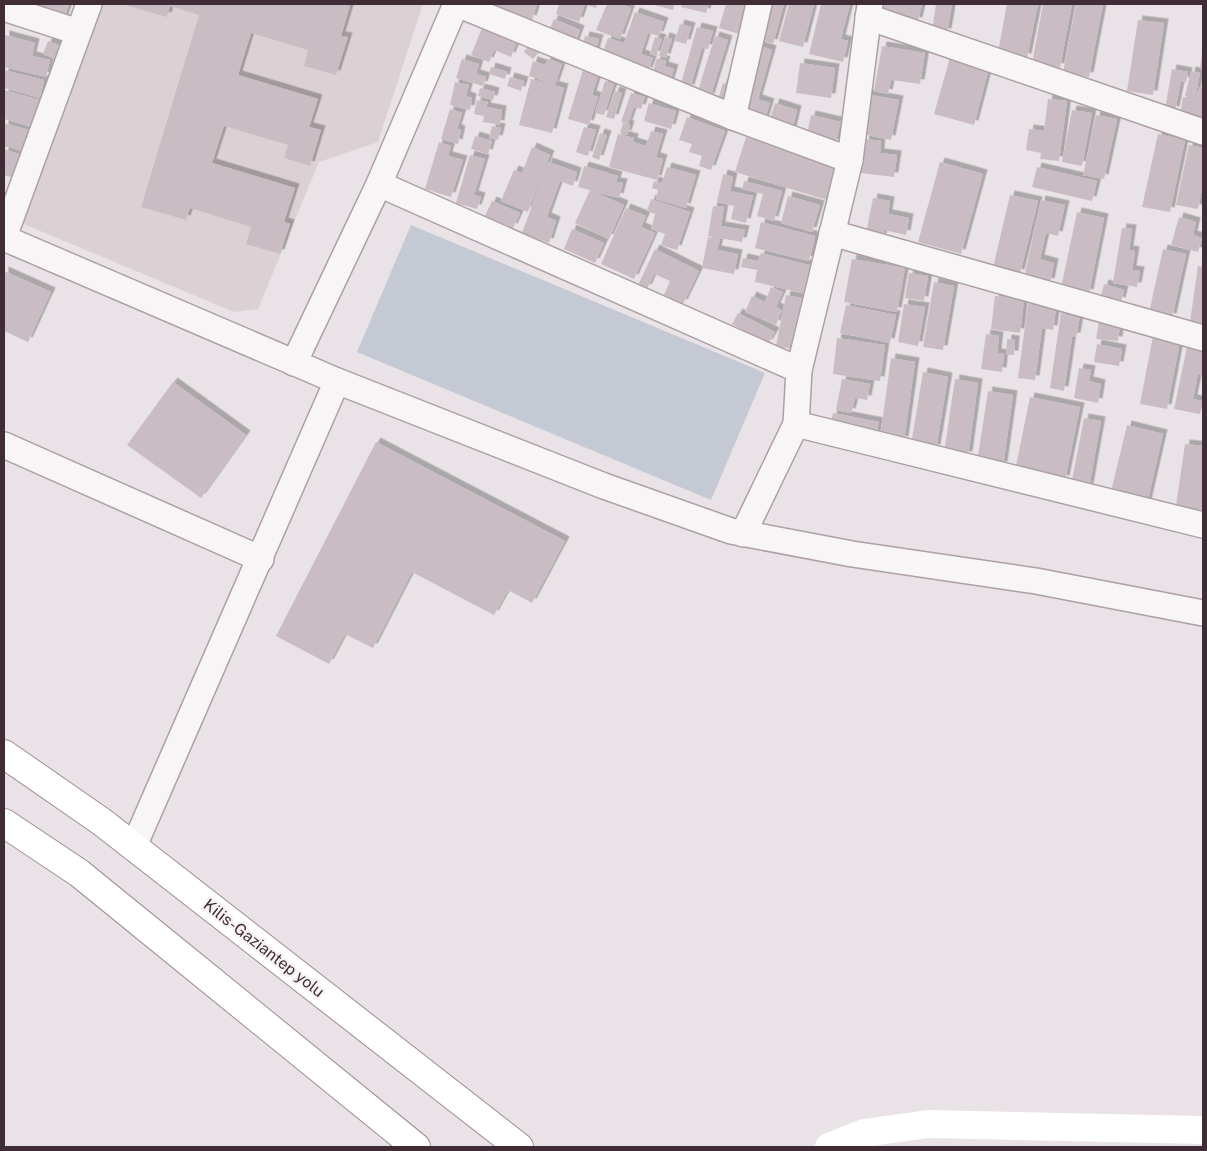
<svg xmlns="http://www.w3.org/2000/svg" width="1207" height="1151" font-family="'Public Sans',sans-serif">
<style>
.built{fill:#dbd1d5}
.green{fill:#c4c9d3}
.building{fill:#c9bdc3;filter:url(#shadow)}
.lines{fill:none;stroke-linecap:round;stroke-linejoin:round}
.street-casing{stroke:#aca0a6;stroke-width:28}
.highway-casing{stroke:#9f8b95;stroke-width:30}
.street{stroke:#f8f5f6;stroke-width:25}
.secondary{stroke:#fff;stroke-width:28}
.highway{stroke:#fff;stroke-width:28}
.labels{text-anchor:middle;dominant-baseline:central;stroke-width:5;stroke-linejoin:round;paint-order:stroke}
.street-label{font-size:16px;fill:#402c35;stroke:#f7f2f4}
</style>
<defs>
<filter id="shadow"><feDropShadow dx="4.5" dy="-4.5" stdDeviation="0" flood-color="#0004"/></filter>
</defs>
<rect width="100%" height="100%" fill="#e9e2e6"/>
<!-- built -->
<path class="built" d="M100,4H423L378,142L319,162L258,309L234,312L14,220Z"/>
<!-- green -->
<path class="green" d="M411,225L765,373L711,500L357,352Z"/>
<!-- building -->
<g class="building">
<path d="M20,4H69L63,22Z"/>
<path d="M129,4H342L350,6L341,36L348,37L336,75L304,66L308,50L251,33L238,75L318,99L309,127L321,130L310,166L284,158L288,145L224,126L212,163L295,188L284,222L290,224L280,254L246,244L251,227L190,208L186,220L141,207L199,15L170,6L167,17L128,6Z"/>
<path d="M493,4H537L532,20L492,6Z"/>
<path d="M559,4H597L596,8L585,4L579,22L556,14Z"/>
<path d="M607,4H620L631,8L620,39L596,30Z"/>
<path d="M650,4H675L673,10Z"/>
<path d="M682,4H708L706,13L681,7Z"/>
<path d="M726,4H756L746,36L719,28Z"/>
<path d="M760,4H784L773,44L751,38Z"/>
<path d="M789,4H814L803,47L779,41Z"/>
<path d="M821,4H850L841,39L848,41L843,62L809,54Z"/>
<path d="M883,4H922L918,22L881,16Z"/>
<path d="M936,4H952L947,33L932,31Z"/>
<path d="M1007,4H1038L1027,58L998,52Z"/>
<path d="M1043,4H1072L1060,68L1032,63Z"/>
<path d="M1076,4H1103L1089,77L1063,73Z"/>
<path d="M635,12L664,22L659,36L648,33L641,54L653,58L648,72L601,57L608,38L624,43Z"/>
<path d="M554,19L580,30L575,44L548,33Z"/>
<path d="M1138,20L1164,23L1153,95L1127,91Z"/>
<path d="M484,23L519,36L511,57L494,50L489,62L471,55Z"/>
<path d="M680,24L691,27L686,44L675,41Z"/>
<path d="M697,27L713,31L708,49L702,48L690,89L680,87Z"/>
<path d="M5,35L35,43L32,56L50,60L46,77L4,67Z"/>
<path d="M585,36L599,39L594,56L581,52Z"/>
<path d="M715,36L728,40L710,98L697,94Z"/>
<path d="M655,37L662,39L656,56L650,54Z"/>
<path d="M665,37L672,39L666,58L659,56Z"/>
<path d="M48,41L66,48L60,61L43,54Z"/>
<path d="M757,45L772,50L758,99L770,103L764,122L737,114Z"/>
<path d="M528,46L538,53L533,59L524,52Z"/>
<path d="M882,46L925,53L920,84L891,80L888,94L874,91Z"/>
<path d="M1202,53H1203V69L1200,68Z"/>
<path d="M951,54L990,64L974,125L934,114Z"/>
<path d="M657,58L666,61L664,66L674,69L669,85L651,79Z"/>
<path d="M462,59L479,64L476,74L486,77L483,86L456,78Z"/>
<path d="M548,59L562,64L555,85L529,76L533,61L545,65Z"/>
<path d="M800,63L835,68L831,98L796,93Z"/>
<path d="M491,67L507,72L505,79L489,74Z"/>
<path d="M1172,69L1188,72L1186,82L1181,81L1175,111L1165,109Z"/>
<path d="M4,70L44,80L40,98L4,88Z"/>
<path d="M583,70L598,76L592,95L598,97L589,125L568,119Z"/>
<path d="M1191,71L1200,73L1195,98L1185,96Z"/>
<path d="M510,77L524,81L521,91L507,86Z"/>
<path d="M531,79L564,88L552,133L519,125Z"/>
<path d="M605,81L614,84L604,115L595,113Z"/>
<path d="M455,82L469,85L466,96L472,98L470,110L450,105Z"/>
<path d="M723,83L740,88L734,108L717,103Z"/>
<path d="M1199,87L1203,88V120L1180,115L1183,97L1196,99Z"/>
<path d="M480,88L495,92L493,100L478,96Z"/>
<path d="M4,90L47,102L39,129L4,119Z"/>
<path d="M615,91L622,93L614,119L606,117Z"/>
<path d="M631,93L645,97L641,109L634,107L628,124L621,122Z"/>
<path d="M865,94L899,100L891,140L858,133Z"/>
<path d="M1048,99L1067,101L1059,161L1040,159L1041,153L1026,150L1029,129L1044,131Z"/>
<path d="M477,100L488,102L486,107L502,110L500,125L483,122L484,116L474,114Z"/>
<path d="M649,103L676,111L671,129L644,121Z"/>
<path d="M775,103L797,110L792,131L768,125Z"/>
<path d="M450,109L462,113L457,129L461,130L458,144L441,139Z"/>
<path d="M1072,110L1092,113L1082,166L1062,162Z"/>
<path d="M811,115L841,122L835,144L806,138Z"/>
<path d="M1096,115L1117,119L1104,179L1083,175Z"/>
<path d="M687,117L725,131L711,170L699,166L702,156L689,152L692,144L679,140Z"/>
<path d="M4,123L33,131L27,152L4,146Z"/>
<path d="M623,123L630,125L627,135L620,133Z"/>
<path d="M492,126L501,128L498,140L489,138Z"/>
<path d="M584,127L596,130L588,156L576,152Z"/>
<path d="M651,131L663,134L656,157L663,159L657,180L609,167L618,134L634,138L633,142L646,146Z"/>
<path d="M600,133L607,135L599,160L592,157Z"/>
<path d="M1158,134L1185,140L1170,212L1142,207Z"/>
<path d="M475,136L492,141L488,154L471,149Z"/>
<path d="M746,137L838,166L827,200L735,172Z"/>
<path d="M865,139L881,141L880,153L897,155L894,177L861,173Z"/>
<path d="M439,142L451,146L448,156L463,160L451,197L425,189Z"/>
<path d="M1189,145L1203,148V183L1198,209L1176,205Z"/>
<path d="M532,147L550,155L528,212L501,201L514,170L522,173Z"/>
<path d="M4,149L22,155L14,178L4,175Z"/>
<path d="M470,155L485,159L474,195L481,197L477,209L456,203Z"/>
<path d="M548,162L577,172L573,186L560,181L547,217L556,221L549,243L522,233Z"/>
<path d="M940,162L983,174L961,254L918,242Z"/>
<path d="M584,166L618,176L616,182L623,183L619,198L592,191L624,205L609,239L575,223L590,190L578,187Z"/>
<path d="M667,167L696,175L686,208L656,199L658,190L652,188L654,181L662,183Z"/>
<path d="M1037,167L1097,181L1092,201L1032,187Z"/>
<path d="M723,174L733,177L730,191L753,196L746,223L731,219L734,206L717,202Z"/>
<path d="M744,181L782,191L774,221L757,216L763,194L742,189Z"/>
<path d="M1010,195L1038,201L1020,274L993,268Z"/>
<path d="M788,196L820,205L812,232L781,223Z"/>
<path d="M873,198L890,201L888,214L909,218L906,235L884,230L882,238L866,234Z"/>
<path d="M651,199L690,212L677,250L661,245L665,234L651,229L655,214L647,211Z"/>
<path d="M1041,200L1065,205L1058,236L1046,233L1040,259L1054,263L1050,283L1024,278Z"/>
<path d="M492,201L520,213L513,228L485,216Z"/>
<path d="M713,206L724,207L721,226L745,230L742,242L708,236Z"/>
<path d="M626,208L646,216L641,227L655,233L634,279L601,264Z"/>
<path d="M1077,212L1104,218L1089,294L1061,288Z"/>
<path d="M1179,217L1196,222L1193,235L1202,238L1198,252L1171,245Z"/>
<path d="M761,222L815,236L809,261L755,248Z"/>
<path d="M1122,228L1132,229L1129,250L1135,251L1132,270L1140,271L1137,287L1113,283Z"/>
<path d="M572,229L604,243L595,263L564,249Z"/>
<path d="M708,237L720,239L717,250L738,254L734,274L702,268Z"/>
<path d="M655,249L699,271L683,304L664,295L670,281L654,274L647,289L638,285Z"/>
<path d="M1163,249L1186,254L1172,318L1149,313Z"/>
<path d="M761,253L817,267L811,295L755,282L757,270L741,267L743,258L758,261Z"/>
<path d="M852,259L905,268L897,312L844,302Z"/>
<path d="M1198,266L1203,267V331L1189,329Z"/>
<path d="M4,271L51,292L28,342L4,331Z"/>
<path d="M909,273L928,276L924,301L905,298Z"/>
<path d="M934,282L954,286L943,350L923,347Z"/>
<path d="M1104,284L1124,290L1121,302L1101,296Z"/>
<path d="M771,287L783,292L776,307L782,310L776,325L745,312L752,296L765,302Z"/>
<path d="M786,295L806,299L797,350L776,346Z"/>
<path d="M995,296L1024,299L1020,333L991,329Z"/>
<path d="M904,304L925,307L918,346L898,342Z"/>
<path d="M1028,304L1056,308L1053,330L1042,328L1035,380L1018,378Z"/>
<path d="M846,305L896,315L890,343L840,333Z"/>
<path d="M738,313L775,332L768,344L732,324Z"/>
<path d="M1061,313L1080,316L1076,337H1072L1064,391L1050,388Z"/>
<path d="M1099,322L1120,324L1118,341L1096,339Z"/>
<path d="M986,334L999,336L997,353L1004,354L1002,372L981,369Z"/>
<path d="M1153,336L1180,341L1167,409L1140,404Z"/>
<path d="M837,338L885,345L880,381L833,374Z"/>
<path d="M1007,339L1015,340L1014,355H1006Z"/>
<path d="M1097,344L1122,349L1119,366L1094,362Z"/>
<path d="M1187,347L1203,351V375L1198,374L1193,399L1203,401L1200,414L1174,409Z"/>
<path d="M891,358L915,362L904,441L880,438Z"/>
<path d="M1079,368L1091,370L1089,381L1101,384L1098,403L1074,398Z"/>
<path d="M923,372L948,377L936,449L911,445Z"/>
<path d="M842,379L870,384L867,400L855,398L851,413L836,410Z"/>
<path d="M955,379L978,383L968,456L944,453Z"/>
<path d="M173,382L246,435L201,498L127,445Z"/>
<path d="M988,391L1013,395L1003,466L977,462Z"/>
<path d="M1030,397L1080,407L1065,480L1015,471Z"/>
<path d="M833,413L879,422L876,436L830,427Z"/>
<path d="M1084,418L1101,421L1089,488L1071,485Z"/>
<path d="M1127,425L1163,434L1147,504L1110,496Z"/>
<path d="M376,442L565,541L532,603L508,590L494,615L412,572L373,648L345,634L329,664L276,636Z"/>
<path d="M1185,444L1203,446V517L1175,513Z"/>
</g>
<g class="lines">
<defs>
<g id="street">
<path d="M457,4L733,117L850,160"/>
<path d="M4,8L78,32"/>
<path d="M868,17L1203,132"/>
<path d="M733,117L759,4"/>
<path d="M379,184L456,4"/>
<path d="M832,233L1203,338"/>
<path d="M4,237L89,4"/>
<path d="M4,238L337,381L134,846"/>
<path d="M294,363L379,184L799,370L796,424L743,534"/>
<path d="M799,370L850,160L870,4"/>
<path d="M337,381L604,486L731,531L852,554L1036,581L1203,613"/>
<path d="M796,424L1203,525"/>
<path d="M4,445L261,559"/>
</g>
<g id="highway">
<path d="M4,754L102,822L519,1147"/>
<path d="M4,823L79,873L416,1147"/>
</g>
</defs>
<!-- street casing -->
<use href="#street" class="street-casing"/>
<!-- highway casing -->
<use href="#highway" class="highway-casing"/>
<!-- street -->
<use href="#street" class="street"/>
<!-- secondary -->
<path class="secondary" d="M829,1147L864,1133L928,1124L1203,1130"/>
<!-- highway -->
<use href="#highway" class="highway"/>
</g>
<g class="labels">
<!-- street labels -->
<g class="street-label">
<text transform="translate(264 948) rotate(38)">Kilis-Gaziantep yolu</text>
</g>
</g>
<!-- border -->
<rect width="1207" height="1151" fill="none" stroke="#402c35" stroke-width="10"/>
</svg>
